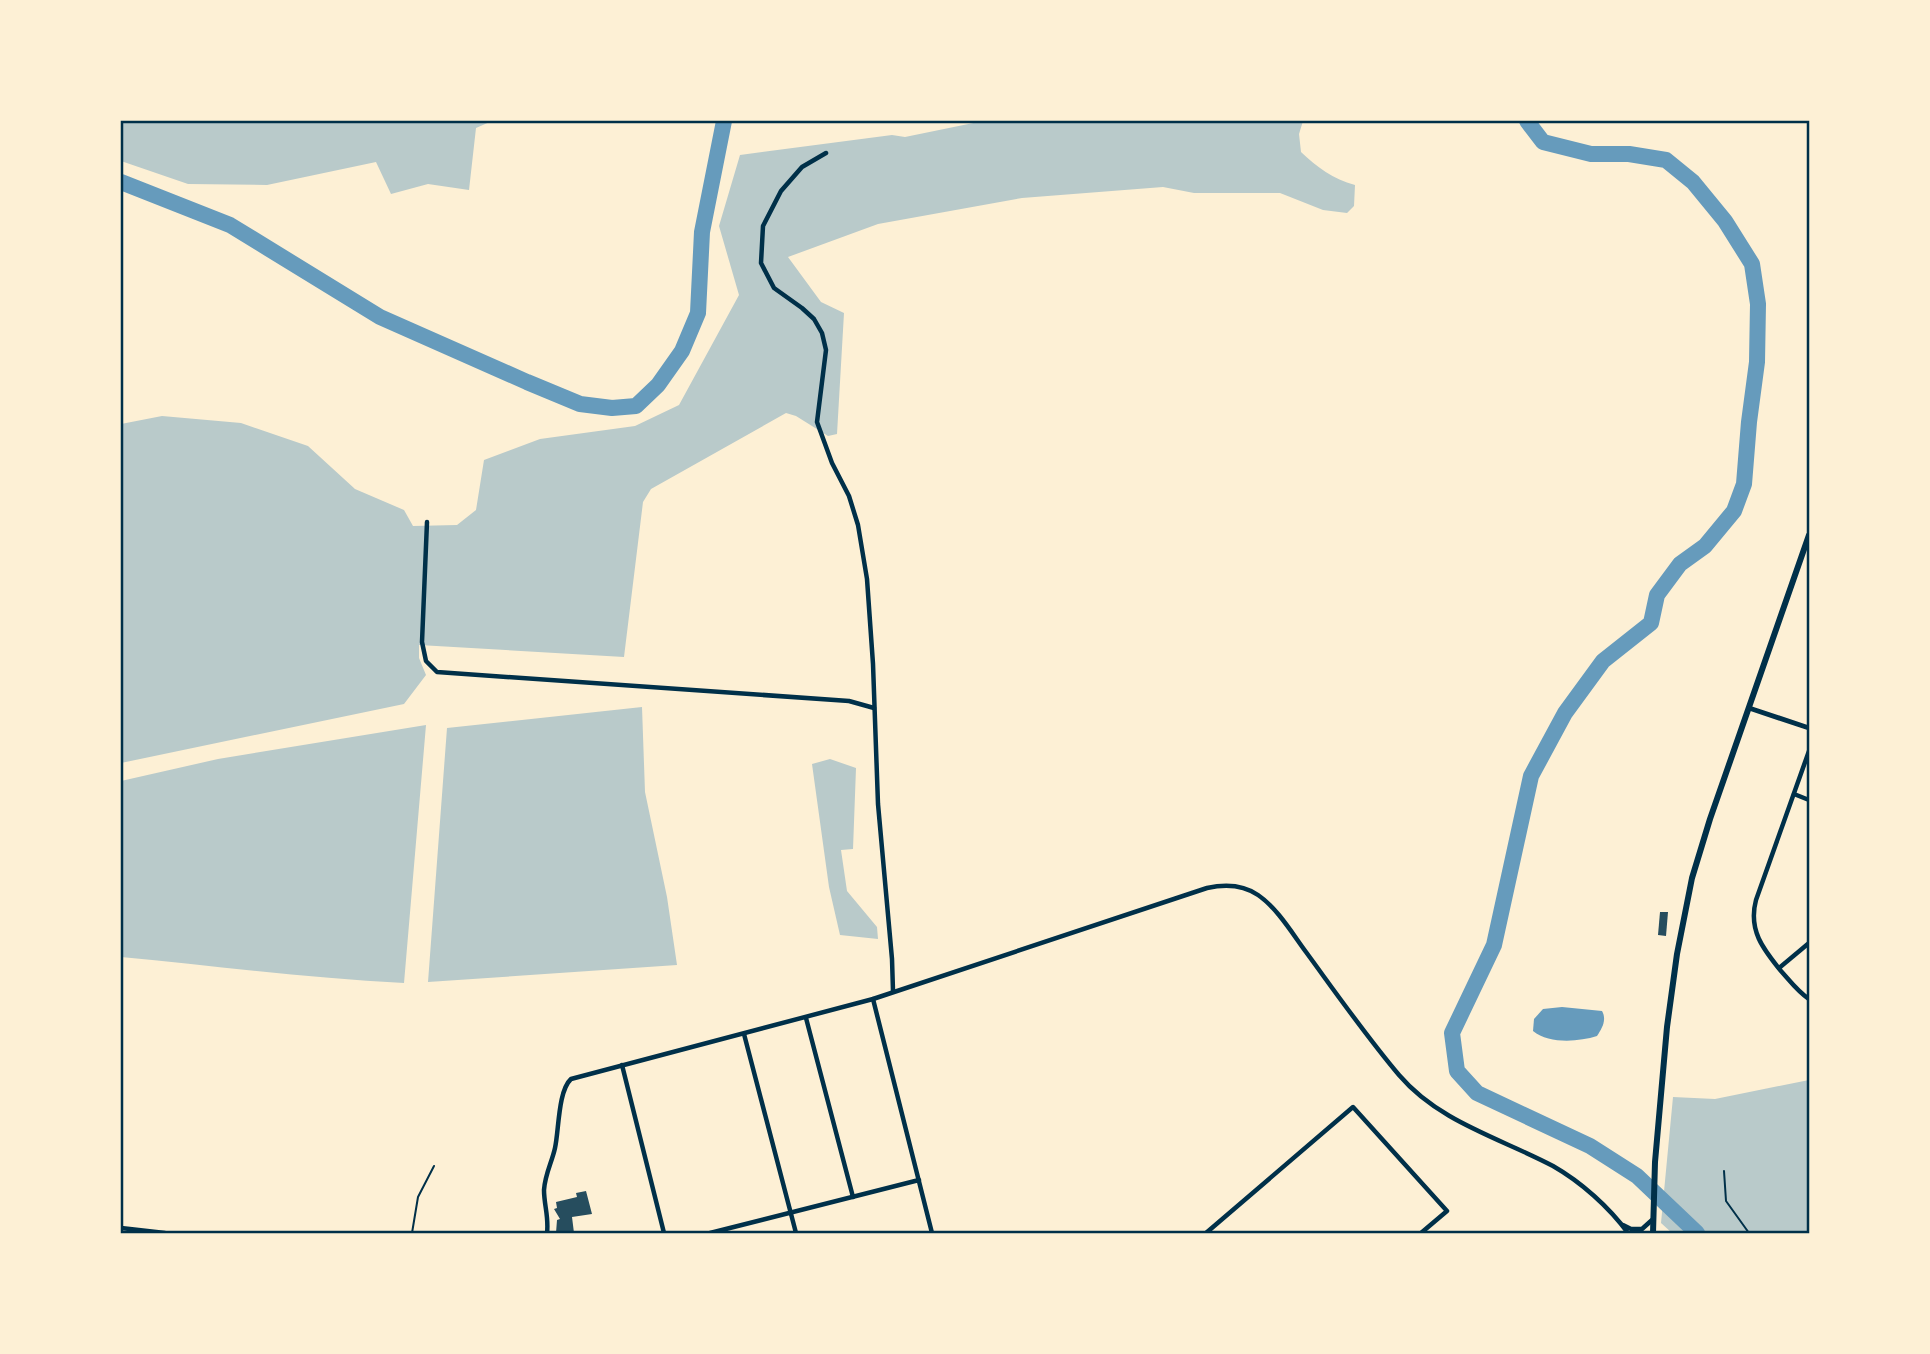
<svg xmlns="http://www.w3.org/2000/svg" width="1930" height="1354" font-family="Lato,sans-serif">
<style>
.green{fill:#b9caca}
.water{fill:#669bbc}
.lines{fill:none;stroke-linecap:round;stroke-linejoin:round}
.river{stroke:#669bbc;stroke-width:16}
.building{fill:#264d5e}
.path{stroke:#003049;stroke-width:2}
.service{stroke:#003049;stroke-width:2}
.minor{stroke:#003049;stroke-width:4.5}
.tertiary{stroke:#003049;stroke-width:5}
.secondary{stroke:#003049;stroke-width:6}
.neatline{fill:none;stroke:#003049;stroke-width:2.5}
</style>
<rect width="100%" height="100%" fill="#fdf0d5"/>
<!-- green -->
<g class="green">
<path d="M121,121H492L476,128L469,190L428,184L391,194L376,162L267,185L188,184L121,161Z"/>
<path d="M983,121H1303L1299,134L1301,152C1317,167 1333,179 1355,185L1354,206L1347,213L1323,210L1280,193H1194L1163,187L1022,198L878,224L788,257L821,302L844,313L837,434L828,436L796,416L786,413L651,489L643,502L624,657L419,645V658L426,675L404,704L121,763V424L162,416L241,423L308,446L355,489L404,510L413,526L457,525L476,510L484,460L540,439L635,426L679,405L739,295L719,226L740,155L892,135L905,137Z"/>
<path d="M642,707L645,792L667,897L677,965L428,982L447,728Z"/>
<path d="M426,725L404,983C309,978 215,966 121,957V781L218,759Z"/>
<path d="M830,759L856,768L853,849L841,850L847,891L877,927L878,939L840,935L829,887L812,764Z"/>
<path d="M1809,1080V1233H1672L1661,1223L1673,1097L1715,1099Z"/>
</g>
<!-- water -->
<path class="water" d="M1562,1007L1602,1011C1607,1020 1602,1028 1597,1036C1578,1042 1549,1044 1533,1031L1534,1019L1543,1009Z"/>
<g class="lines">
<!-- river -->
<g class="river">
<path d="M1527,121L1543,142L1591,154H1629L1666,160L1693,182L1725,221L1752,264L1758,304L1757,362L1749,422L1744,484L1734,511L1705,546L1680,564L1657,595L1651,623L1603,661L1565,713L1531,776L1494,945L1452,1033L1457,1071L1477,1093L1590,1146L1637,1176L1697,1233"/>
<path d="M121,182L230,225L380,317L527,382L580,404L612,408L636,406L658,385L682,351L698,313L702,232L724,121"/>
</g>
</g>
<!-- building -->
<g class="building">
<path d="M1660,912H1668L1666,936L1658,935Z"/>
<path d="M586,1191L592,1214L572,1217L574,1233H556L557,1220L560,1219L554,1209L557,1208L556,1202L577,1197L576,1193Z"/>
</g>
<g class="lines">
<!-- path -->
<path class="path" d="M1724,1171L1726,1201L1749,1233"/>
<!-- service -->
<path class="service" d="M412,1233L418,1197L434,1166"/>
<!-- minor -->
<g class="minor">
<path d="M826,153L802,167L781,191L763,226L761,263L774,288L802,308L814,319L822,333L826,350L817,422L832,463L849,496L858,525L867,579L873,664L878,804L892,959L893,991"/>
<path d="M427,522L422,642L426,661L437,672L849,701L874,708"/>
<path d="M1809,751L1756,900C1748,930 1763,949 1781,971C1790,981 1798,992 1809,999"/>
<path d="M1794,794L1809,800"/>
<path d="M1779,968L1809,943"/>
<path d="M873,999L932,1233"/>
<path d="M806,1018L853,1197"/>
<path d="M744,1034L796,1233"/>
<path d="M622,1065L664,1233"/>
<path d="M1623,1225L1631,1229H1642L1652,1220"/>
<path d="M121,1228L165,1233"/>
<path d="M547,1233C549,1217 544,1205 544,1190C545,1174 552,1162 555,1148C559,1130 558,1091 571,1079L873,999L1207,888C1225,884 1242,884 1258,895C1277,908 1292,933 1306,952C1336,993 1366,1036 1399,1075C1439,1122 1500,1138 1553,1166C1581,1182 1609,1207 1628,1233"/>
<path d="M710,1233L919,1180"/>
<path d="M1206,1233L1353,1107L1447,1211L1421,1233"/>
</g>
<!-- tertiary -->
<path class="tertiary" d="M1749,708L1809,728"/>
<!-- secondary -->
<path class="secondary" d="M1653,1233L1655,1162L1667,1027L1677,954L1692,878L1710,819L1809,535"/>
</g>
<!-- border -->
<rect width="1930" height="1354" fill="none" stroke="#fdf0d5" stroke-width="245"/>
<rect x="122" y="122" width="1686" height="1110" class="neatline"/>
</svg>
